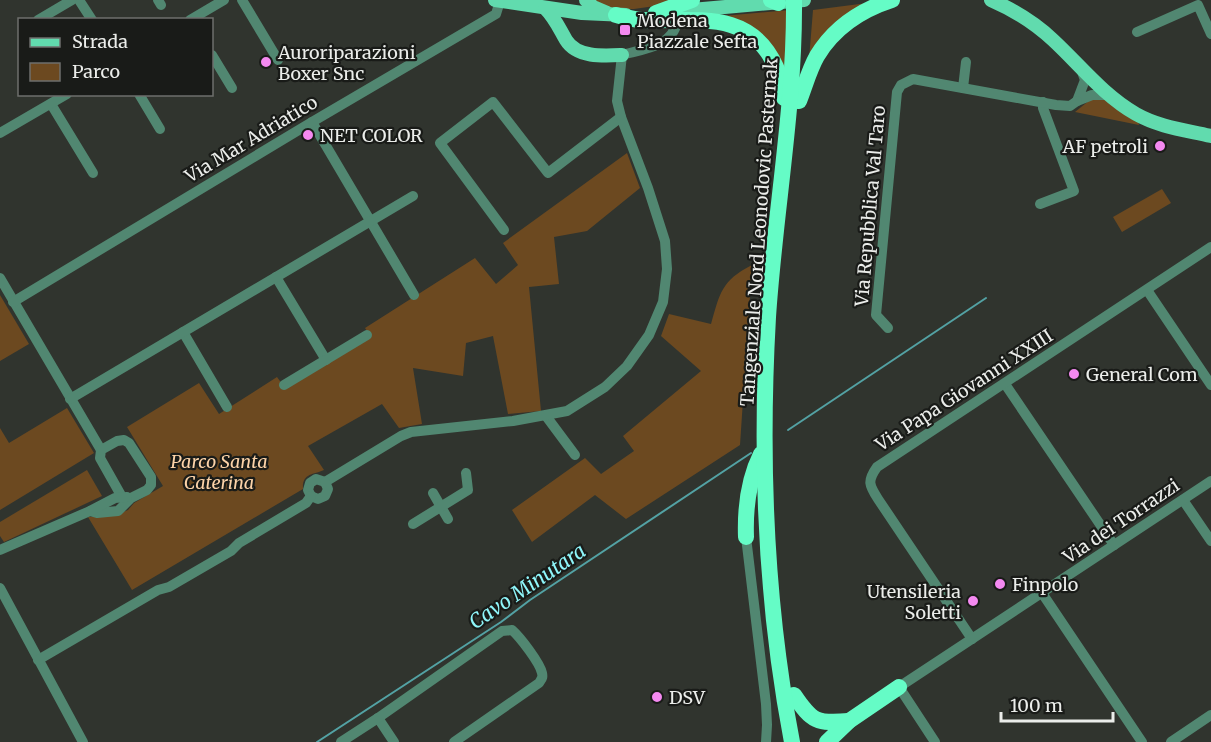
<svg xmlns="http://www.w3.org/2000/svg" width="1211" height="742" font-family="Merriweather,serif">
<style>
.green{fill:#6c4920}
.lines{fill:none;stroke-linecap:round;stroke-linejoin:round}
.stream{stroke:#53a2a4;stroke-width:2}
.minor{stroke:#518771;stroke-width:10}
.major{stroke:#61dbae;stroke-width:14}
.highway{stroke:#65fcc6;stroke-width:16}
.poi-dot{fill:#f489f0;stroke:#191b18;stroke-width:2}
.labels{text-anchor:middle;dominant-baseline:central;stroke-width:4.5;stroke-linejoin:round;paint-order:stroke}
.poi-label{font-size:18px;fill:#ebedea;stroke:#191b18;text-anchor:start}
.street-label{font-size:18px;fill:#ebedea;stroke:#191b18}
.park-label{font-size:18px;font-style:italic;fill:#fcd3a8;stroke:#191b18}
.water-label{font-size:20px;font-style:italic;fill:#8ff6fa;stroke:#191b18}
</style>
<rect width="100%" height="100%" fill="#30342e"/>
<!-- green -->
<g class="green">
<path d="M590,0H669V4L634,9H610Z"/>
<path d="M883,1L868,6L808,72L813,10Z"/>
<path d="M790,10L787,83L780,64L711,17Z"/>
<path d="M1103,98L1138,121L1139,125L1075,112L1091,99Z"/>
<path d="M627,153L640,188L587,231L554,237L559,284L529,287L541,411L508,414L493,336L466,343L463,376L413,368L422,424L399,428L382,404L308,446L324,470C313,475 302,473 303,489L132,590L88,517L116,515L128,510L134,503L163,486L127,427L199,383L219,414L277,377L285,388L371,337L365,328L475,258L496,284L518,265L503,243Z"/>
<path d="M1162,189L1171,203L1122,232L1113,217Z"/>
<path d="M752,265L740,445L626,519L595,495L532,542L512,510L585,458L601,474L634,451L623,436L701,371L661,336L669,314L711,324C720,293 721,281 752,265Z"/>
<path d="M0,295L29,344L0,361Z"/>
<path d="M67,408L94,453L0,510V428L9,443Z"/>
<path d="M87,470L102,496L4,542L0,536V522Z"/>
</g>
<g class="lines">
<!-- stream -->
<g class="stream">
<path d="M788,430L986,298"/>
<path d="M317,742L501,622L530,600L751,453"/>
</g>
<!-- minor -->
<g class="minor">
<path d="M79,0L92,20"/>
<path d="M158,0L161,5"/>
<path d="M242,0L278,60"/>
<path d="M38,20L72,0"/>
<path d="M190,20L224,0"/>
<path d="M1137,32L1198,5L1211,34"/>
<path d="M212,55L232,88"/>
<path d="M1081,69L1085,80L1077,101L1092,95H1109"/>
<path d="M963,88L966,62"/>
<path d="M139,94L160,129"/>
<path d="M51,104L93,173"/>
<path d="M312,122L414,295"/>
<path d="M0,133L67,94"/>
<path d="M1040,204L1074,191L1043,108V102"/>
<path d="M504,230L440,143L493,102L548,173L621,117"/>
<path d="M276,277L326,360"/>
<path d="M0,278L101,450"/>
<path d="M1147,290L1211,385"/>
<path d="M13,302L312,122L496,14L500,1"/>
<path d="M888,328L876,315L897,92L901,85L913,79L1056,105L1070,106L1077,101"/>
<path d="M183,332L227,407"/>
<path d="M1005,384L1114,545"/>
<path d="M284,385L367,335"/>
<path d="M70,399L413,196"/>
<path d="M546,416L575,455"/>
<path d="M325,482L401,436L411,432L513,421L567,411L605,387L627,366L649,335L663,302L667,269L665,241L648,188L621,117L617,101L622,55C643,49 672,47 677,22"/>
<path d="M433,493L448,519"/>
<path d="M311,496L308,490L310,483L316,479L325,482"/>
<path d="M311,496L318,499L325,496L328,489L325,482"/>
<path d="M1183,500L1211,541"/>
<path d="M90,511L97,513L118,511L131,498L147,490L151,485V477L129,443L124,440L117,441L101,450L100,458L122,497"/>
<path d="M413,524L468,490L466,473"/>
<path d="M746,537L766,704L767,725L766,742"/>
<path d="M0,550L90,511L115,498L127,497"/>
<path d="M0,588L83,742"/>
<path d="M1042,593L1142,742"/>
<path d="M972,639L878,499C869,485 867,481 877,467L1211,247"/>
<path d="M38,660L158,590L169,587L231,551L239,543L306,503L311,496"/>
<path d="M378,718L394,742"/>
<path d="M341,742L378,718L502,631L512,630C520,637 540,663 542,673C543,678 542,678 539,683L454,742"/>
<path d="M935,742L899,687L1211,481"/>
<path d="M1171,742L1211,715"/>
</g>
<!-- major -->
<g class="major">
<path d="M495,0L582,13L626,15"/>
<path d="M586,0L593,7L607,13"/>
<path d="M991,0C1014,10 1035,23 1053,40C1080,65 1103,95 1136,114C1159,127 1185,130 1211,136"/>
<path d="M545,8C555,18 559,28 566,40C577,58 604,56 622,55"/>
<path d="M669,12L804,0"/>
</g>
<!-- highway -->
<g class="highway">
<path d="M771,0L778,3"/>
<path d="M656,13L692,0"/>
<path d="M616,15C625,17 634,20 643,20C694,22 750,8 776,67C780,77 781,88 784,98"/>
<path d="M799,101C805,86 809,70 817,56C834,28 861,10 892,0"/>
<path d="M746,537C745,508 748,480 761,454"/>
<path d="M794,695C812,722 817,724 849,721"/>
<path d="M792,742C765,602 760,459 768,317C775,211 795,106 794,0"/>
<path d="M827,742L849,721L899,687"/>
</g>
</g>
<!-- markers -->
<g class="poi-dot">
<rect x="619" y="24" width="12" height="12" rx="3"/>
<circle cx="266" cy="62" r="6"/>
<circle cx="308" cy="135" r="6"/>
<circle cx="1160" cy="146" r="6"/>
<circle cx="1074" cy="374" r="6"/>
<circle cx="1000" cy="584" r="6"/>
<circle cx="973" cy="601" r="6"/>
<circle cx="657" cy="697" r="6"/>
</g>
<g class="labels">
<!-- poi labels -->
<g class="poi-label">
<text x="637" y="20">Modena<tspan x="637" dy="21">Piazzale Sefta</tspan></text>
<text x="278" y="52">Auroriparazioni<tspan x="278" dy="21">Boxer Snc</tspan></text>
<text x="320" y="135">NET COLOR</text>
<text x="1148" y="146" text-anchor="end">AF petroli</text>
<text x="1086" y="374">General Com</text>
<text x="1012" y="584">Finpolo</text>
<text x="961" y="591" text-anchor="end">Utensileria<tspan x="961" dy="21">Soletti</tspan></text>
<text x="669" y="697">DSV</text>
</g>
<!-- street labels -->
<g class="street-label">
<text transform="translate(251 139) rotate(-31)">Via Mar Adriatico</text>
<text transform="translate(870 206) rotate(-85)">Via Repubblica Val Taro</text>
<text transform="translate(759 232) rotate(-86)">Tangenziale Nord Leonodovic Pasternak</text>
<text transform="translate(964 390) rotate(-33)">Via Papa Giovanni XXIII</text>
<text transform="translate(1121 521) rotate(-34)">Via dei Torrazzi</text>
</g>
<!-- park labels -->
<g class="park-label">
<text x="219" y="461">Parco Santa<tspan x="219" dy="21">Caterina</tspan></text>
</g>
<!-- water labels -->
<g class="water-label">
<text transform="translate(527 586) rotate(-34)">Cavo Minutara</text>
</g>
</g>
<!-- legend -->
<rect x="18" y="18" width="195" height="78" fill="#191b18" stroke="#6d6f6c" stroke-width="1.5"/>
<rect x="30" y="38" width="30" height="9" fill="#61dbae" stroke="#6d6f6c" stroke-width="1.5"/>
<text x="72" y="48" font-size="18" fill="#ebedea">Strada</text>
<rect x="30" y="63" width="30" height="18" fill="#6c4920" stroke="#6d6f6c" stroke-width="1.5"/>
<text x="72" y="78" font-size="18" fill="#ebedea">Parco</text>
<!-- scale -->
<path d="M1001 712v9h112v-9" fill="none" stroke="#ebedea" stroke-width="3"/>
<text x="1010" y="712" font-size="18" fill="#ebedea" stroke="#191b18" stroke-width="4.5" paint-order="stroke">100 m</text>
</svg>
